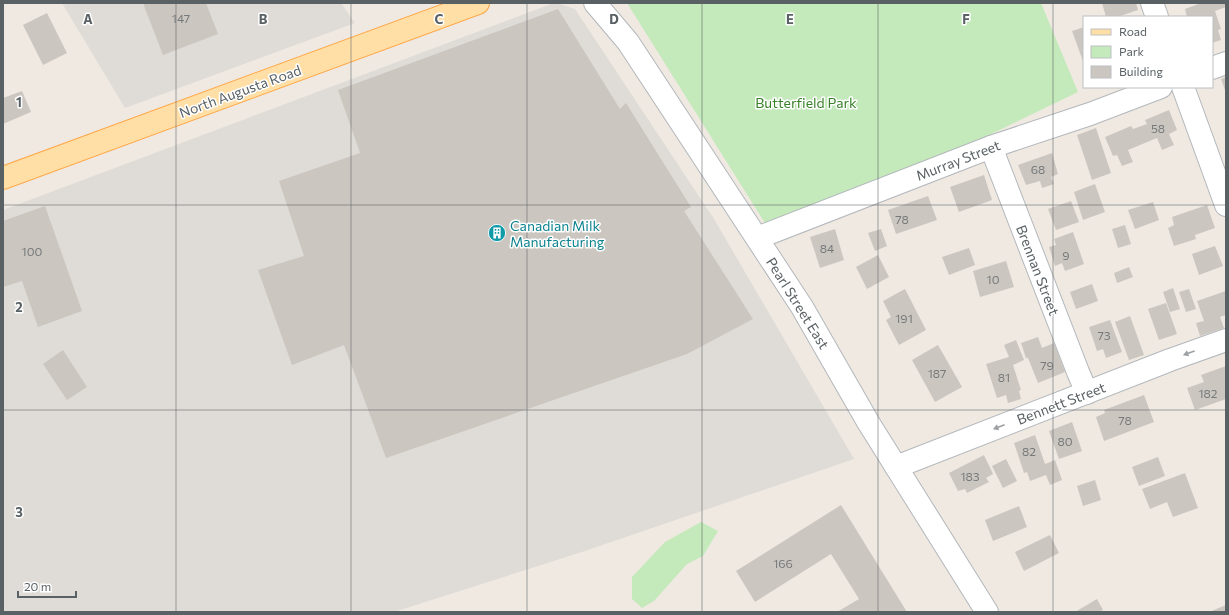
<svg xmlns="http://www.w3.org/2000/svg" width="1229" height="615" font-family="Commissioner,sans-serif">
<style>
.industrial{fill:#dfdbd6}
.green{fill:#c4e9bb}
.building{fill:#ccc6c1}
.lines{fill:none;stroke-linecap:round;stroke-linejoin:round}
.minor-casing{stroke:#b3b7bb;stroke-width:24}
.major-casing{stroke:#ffa84a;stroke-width:24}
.minor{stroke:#fff;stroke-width:22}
.major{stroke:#ffdfa6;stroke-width:22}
.oneway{fill:#9ca0a2}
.grid{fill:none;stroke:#5a6164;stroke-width:1;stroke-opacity:0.55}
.labels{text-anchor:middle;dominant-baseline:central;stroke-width:3;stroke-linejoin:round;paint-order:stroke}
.number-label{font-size:12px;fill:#767a7b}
.street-label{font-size:14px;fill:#5a6164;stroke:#fff}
.park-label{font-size:14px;fill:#39822b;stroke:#fff}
.culture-label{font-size:14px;fill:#0d838f;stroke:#fff;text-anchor:start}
.grid-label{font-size:13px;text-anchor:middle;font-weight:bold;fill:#5a6164;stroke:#fff;stroke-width:3;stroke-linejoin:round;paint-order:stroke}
</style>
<rect width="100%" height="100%" fill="#efe9e2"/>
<!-- industrial -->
<g class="industrial">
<path d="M62,3H341L355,23L125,108Z"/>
<path d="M554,3H557L575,9L714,219L854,459L582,552L394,612H3V210Z"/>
</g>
<!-- green -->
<g class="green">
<path d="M627,3H1041L1078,92L981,139L765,223Z"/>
<path d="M701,522L718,531L703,556L687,564L654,601L642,608L632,599V577L665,542Z"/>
</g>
<!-- building -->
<g class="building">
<path d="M143,3H206L218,34L163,55Z"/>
<path d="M1102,3H1136L1138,10L1117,17H1106Z"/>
<path d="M1201,3H1225L1226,7L1215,11L1221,29L1218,30L1221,40L1212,43V17H1187L1185,9Z"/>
<path d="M558,9L620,109L626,103L691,207L684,211L753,319L687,354L386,458L344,345L292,365L258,270L304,256L279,181L360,153L338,90Z"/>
<path d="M47,13L67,53L43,65L23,25Z"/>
<path d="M1084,27V64L1072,31Z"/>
<path d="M1226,77V93L1221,79Z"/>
<path d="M22,91L31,112L3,124V98Z"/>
<path d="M1169,110L1177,130L1169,134L1174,145L1162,150L1157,138L1128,150L1133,162L1122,166L1117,155L1113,156L1105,137L1131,126L1133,129L1147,124L1145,120Z"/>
<path d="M1096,128L1111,173L1092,180L1077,135Z"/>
<path d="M1052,153L1058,174L1051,177L1054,184L1042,188L1040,181L1026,185L1018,165Z"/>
<path d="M984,175L992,200L959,212L950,187Z"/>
<path d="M1095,184L1105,212L1083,220L1074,192Z"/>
<path d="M928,196L937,220L896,234L888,210Z"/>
<path d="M1071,201L1079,222L1056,230L1048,209Z"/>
<path d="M1153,202L1159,220L1135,229L1128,210Z"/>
<path d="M1207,205L1215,228L1195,235L1196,239L1174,246L1168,228L1174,225L1172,217Z"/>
<path d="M45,206L82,311L38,327L22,281L3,287V221Z"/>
<path d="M1125,225L1131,244L1118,248L1112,229Z"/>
<path d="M835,229L844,260L820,268L810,237Z"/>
<path d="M881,229L887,246L875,251L868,233Z"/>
<path d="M1073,232L1084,264L1065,271L1062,263L1055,266L1049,247L1056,245L1054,239Z"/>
<path d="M1215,246L1223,266L1199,275L1192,254Z"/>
<path d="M969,248L975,265L949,275L942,257Z"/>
<path d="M878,255L889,277L867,289L856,267Z"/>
<path d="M1006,261L1014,287L980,297L973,271Z"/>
<path d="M1129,267L1133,277L1117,283L1114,273Z"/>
<path d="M1092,284L1098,301L1076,309L1070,292Z"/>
<path d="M1173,288L1180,309L1170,312L1163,292Z"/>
<path d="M905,289L926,330L899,345L886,320L891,317L883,301Z"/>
<path d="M1189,289L1196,309L1186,312L1179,292Z"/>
<path d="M1226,291V315L1220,317L1224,328L1200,336L1196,323L1204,321L1197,301Z"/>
<path d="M1166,303L1177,334L1159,340L1148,309Z"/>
<path d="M1130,316L1144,355L1129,360L1115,322Z"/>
<path d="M1110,320L1122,352L1106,358L1103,349L1097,351L1089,327Z"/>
<path d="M1038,337L1042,348L1054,343L1065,372L1038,383L1028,358H1026L1021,343Z"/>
<path d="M1016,340L1024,360L1013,365L1021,390L1019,391L1021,399L1008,403L1006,395L997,398L986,364L1009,357L1004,345Z"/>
<path d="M938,345L962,387L935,402L912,360Z"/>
<path d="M63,350L87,387L67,400L43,364Z"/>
<path d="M1226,366V399L1195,410L1187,388L1204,382L1201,375Z"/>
<path d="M1144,395L1154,422L1104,441L1096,417L1105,413L1104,410Z"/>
<path d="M1072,422L1082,451L1059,459L1049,431Z"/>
<path d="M1035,435L1045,464L1055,460L1062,480L1050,485L1046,475L1030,481L1027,472L1024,473L1014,443Z"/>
<path d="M984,455L993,474L986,478L989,482L967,493L965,489L958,491L949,473Z"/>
<path d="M1158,457L1165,476L1139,486L1132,467Z"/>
<path d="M1006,459L1017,481L1003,488L992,466Z"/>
<path d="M1185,473L1198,508L1173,517L1167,502L1150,509L1142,489Z"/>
<path d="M1095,480L1101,500L1083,506L1077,486Z"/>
<path d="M841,505L907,612H837L859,599L831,554L755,602L736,571Z"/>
<path d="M1019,506L1027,527L993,541L985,520Z"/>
<path d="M1050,535L1059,553L1024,571L1015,552Z"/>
<path d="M1097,599L1103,610L1099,612H1075Z"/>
<path d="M1226,605V612H1209Z"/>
</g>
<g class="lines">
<defs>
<g id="minor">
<path d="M595,3L628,42L802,307L868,422L987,612"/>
<path d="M1152,3L1157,17"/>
<path d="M1212,68L1226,63"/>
<path d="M1183,87L1226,205"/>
<path d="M991,147L1078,372L1087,393"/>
<path d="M757,238L991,147L1090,114L1161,87"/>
<path d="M896,467L1170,360L1226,340"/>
</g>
<path id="major" d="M3,178L478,3"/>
</defs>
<!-- minor casing -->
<use href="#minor" class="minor-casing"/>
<!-- major casing -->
<use href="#major" class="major-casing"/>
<!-- minor -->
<use href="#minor" class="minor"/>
<!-- major -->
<use href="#major" class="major"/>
</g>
<!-- one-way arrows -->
<defs><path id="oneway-solid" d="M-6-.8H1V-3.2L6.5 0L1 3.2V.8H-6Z"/></defs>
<g class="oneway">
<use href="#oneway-solid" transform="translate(1189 353) rotate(160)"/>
<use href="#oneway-solid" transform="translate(999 427) rotate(159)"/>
</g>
<!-- grid -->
<path class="grid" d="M176,3V612M351,3V612M527,3V612M702,3V612M878,3V612M1053,3V612M3,205H1226M3,410H1226"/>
<!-- icons -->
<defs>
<symbol id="building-disc" viewBox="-11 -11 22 22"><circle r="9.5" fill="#0f9aa8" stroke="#fff"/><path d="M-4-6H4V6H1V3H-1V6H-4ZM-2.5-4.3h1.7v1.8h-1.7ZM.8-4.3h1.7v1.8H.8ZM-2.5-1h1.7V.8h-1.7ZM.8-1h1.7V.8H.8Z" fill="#fff"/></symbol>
</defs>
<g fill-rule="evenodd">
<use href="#building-disc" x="487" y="223" width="20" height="20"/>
</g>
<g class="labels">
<!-- number labels -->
<g class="number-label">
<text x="181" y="18">147</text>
<text x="1158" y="128">58</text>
<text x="1038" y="169">68</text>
<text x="902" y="219">78</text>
<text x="827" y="248">84</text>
<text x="32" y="251">100</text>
<text x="1066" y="255">9</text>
<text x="993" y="279">10</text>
<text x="904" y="318">191</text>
<text x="1104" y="335">73</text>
<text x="1047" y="365">79</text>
<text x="937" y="373">187</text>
<text x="1004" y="377">81</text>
<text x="1208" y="393">182</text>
<text x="1125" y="420">78</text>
<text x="1065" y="441">80</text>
<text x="1029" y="451">82</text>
<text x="970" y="476">183</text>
<text x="783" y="563">166</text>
</g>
<!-- street labels -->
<g class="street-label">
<text transform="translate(240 91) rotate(-20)">North Augusta Road</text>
<text transform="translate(958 160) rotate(-21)">Murray Street</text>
<text transform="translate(1038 270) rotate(69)">Brennan Street</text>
<text transform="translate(798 303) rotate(58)">Pearl Street East</text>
<text transform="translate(1061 403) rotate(-21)">Bennett Street</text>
</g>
<!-- park labels -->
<g class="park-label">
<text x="806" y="102">Butterfield Park</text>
</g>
<!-- culture labels -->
<g class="culture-label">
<text x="510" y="225">Canadian Milk<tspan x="510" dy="16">Manufacturing</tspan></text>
</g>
</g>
<g class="grid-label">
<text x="88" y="24">A</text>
<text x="263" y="24">B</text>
<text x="439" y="24">C</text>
<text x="614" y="24">D</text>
<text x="790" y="24">E</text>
<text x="966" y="24">F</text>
<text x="19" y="107">1</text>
<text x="19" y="312">2</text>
<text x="19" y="517">3</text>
</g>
<!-- border -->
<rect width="1229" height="615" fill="none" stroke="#5a6164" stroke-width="8"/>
<!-- legend -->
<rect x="1083" y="16" width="130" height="72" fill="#ffffff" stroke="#bdc0c1"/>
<rect x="1091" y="29" width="20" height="6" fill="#ffdfa6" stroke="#bdc0c1"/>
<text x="1119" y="36" font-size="12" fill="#5a6164">Road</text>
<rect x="1091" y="46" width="20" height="12" fill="#c4e9bb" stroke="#bdc0c1"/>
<text x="1119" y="56" font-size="12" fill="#5a6164">Park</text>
<rect x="1091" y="66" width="20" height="12" fill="#ccc6c1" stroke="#bdc0c1"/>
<text x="1119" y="76" font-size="12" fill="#5a6164">Building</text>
<!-- scale -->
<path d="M18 591v6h58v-6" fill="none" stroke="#5a6164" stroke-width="2"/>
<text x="24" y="591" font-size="12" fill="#5a6164" stroke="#ffffff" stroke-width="3" paint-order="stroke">20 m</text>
</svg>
